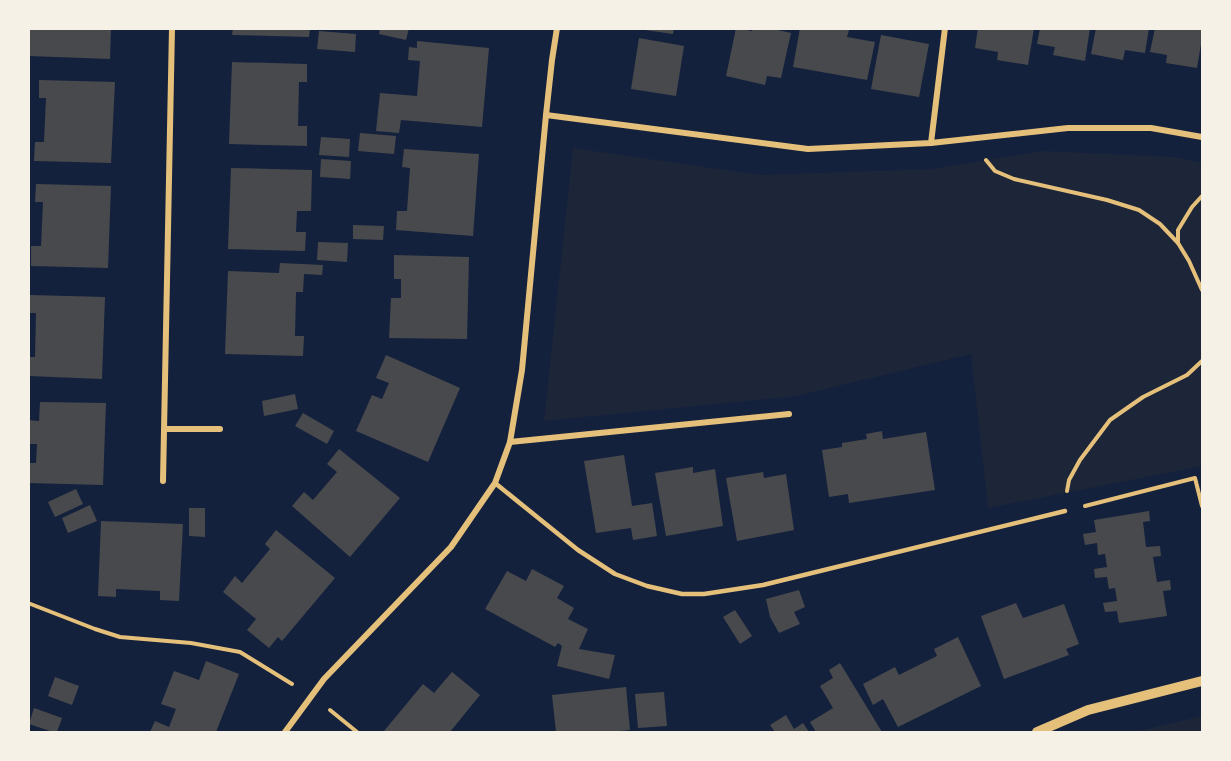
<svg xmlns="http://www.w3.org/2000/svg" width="1231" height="761" font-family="'Space Grotesk',sans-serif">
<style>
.green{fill:#1d2539}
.building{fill:#48494c}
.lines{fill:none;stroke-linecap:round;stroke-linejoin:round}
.path{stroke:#e5c07b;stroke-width:4}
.service{stroke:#e5c07b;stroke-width:4.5}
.minor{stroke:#e5c07b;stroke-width:6}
.tertiary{stroke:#e5c07b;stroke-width:10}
</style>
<rect width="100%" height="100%" fill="#14213d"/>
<!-- green -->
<g class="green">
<path d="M573,148L760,175L933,169L1042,151L1175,157L1202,163V466L988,508L971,354L797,396L544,421Z"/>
<path d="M1202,716V732H1135Z"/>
</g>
<!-- building -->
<g class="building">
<path d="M29,28H111L110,59L28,56Z"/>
<path d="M233,28H310L309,37L232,35Z"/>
<path d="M380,28H409L406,40L379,34Z"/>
<path d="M645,28H674L673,34L645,30Z"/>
<path d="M736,28L752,31L753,28H769L791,33L781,78L767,76L765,85L726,76Z"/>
<path d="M800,28H840L849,30L847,37L875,42L867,80L793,67Z"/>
<path d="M978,28H1034L1028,65L997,60L998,52L975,48Z"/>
<path d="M1040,28H1090L1085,61L1053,55L1055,47L1037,44Z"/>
<path d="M1096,28H1149L1145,53L1125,50L1123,60L1091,54Z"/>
<path d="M1155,28H1202V38L1197,68L1166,63L1167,55L1150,52Z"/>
<path d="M319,31L356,34L355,52L317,49Z"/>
<path d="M881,35L929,44L919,97L871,89Z"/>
<path d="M639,38L684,46L676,96L631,89Z"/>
<path d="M417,41L489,48L482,127L401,120L399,133L376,131L380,93L417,96L420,61L408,60L409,47L417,48Z"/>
<path d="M232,62L307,64V82H299L298,126H307V146L229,144Z"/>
<path d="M39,80L115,82L111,163L34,161L35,142H44L46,98H39Z"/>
<path d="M360,133L396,136L394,154L358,151Z"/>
<path d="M321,137L350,139L349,157L319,155Z"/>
<path d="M404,149L479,154L473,236L396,230L397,211H407L410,168L402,167Z"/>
<path d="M321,159L351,161L350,179L320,177Z"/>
<path d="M231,168L312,170L311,211H297L296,232H306L305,251L228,249Z"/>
<path d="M36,184L111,186L108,268L31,266V246H41L43,202H35Z"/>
<path d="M353,225L384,226L383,240L353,239Z"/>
<path d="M318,242L348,243L347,262L317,260Z"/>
<path d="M394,255L469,257L467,339L389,338L391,298H401V279H394Z"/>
<path d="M280,263L323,265L322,275L304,274L303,292H296L295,336H304L303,356L225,354L228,271L279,273Z"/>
<path d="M30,295L105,297L102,379L28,376V357H35L36,313H29Z"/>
<path d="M386,355L460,388L428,462L356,431L372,395L382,399L389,383L376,378Z"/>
<path d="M295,394L298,409L264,416L262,401Z"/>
<path d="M40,402L106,403L103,485L28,483V463H36L37,444H28V420L39,421Z"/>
<path d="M303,413L334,431L327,444L295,426Z"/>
<path d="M882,431L883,439L926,432L935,490L849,503L848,494L829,497L822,450L842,447V443L867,439L866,434Z"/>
<path d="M339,449L400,498L350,557L292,506L304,492L313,500L337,472L327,464Z"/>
<path d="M624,455L632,506L652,503L657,536L633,540L631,528L596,533L584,461Z"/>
<path d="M693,467V473L715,469L723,526L666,536L655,473Z"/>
<path d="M763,472L764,478L786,474L794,530L737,541L726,478Z"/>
<path d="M76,489L83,504L55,517L48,502Z"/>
<path d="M90,505L97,521L68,533L62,518Z"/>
<path d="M189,508H205V537L189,536Z"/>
<path d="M1149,511L1150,521L1143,522L1146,547L1160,546L1161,556L1153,557L1157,582L1170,580L1171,590L1163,591L1167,616L1119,623L1117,611L1105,612L1103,603L1117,601L1115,588L1109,589L1107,577L1095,578L1094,569L1107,567L1105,554L1098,555L1097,543L1085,545L1083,534L1096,532L1094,520Z"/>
<path d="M101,521L183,524L179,601L160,600V591L116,589V597L98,596Z"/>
<path d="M276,530L335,578L282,641L278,637L269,648L247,630L256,619L223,592L235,576L242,583L270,549L265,544Z"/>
<path d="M532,569L564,586L557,598L574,608L568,619L588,629L579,649L615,655L609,679L557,666L562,646L558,643L555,647L485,609L507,571L526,581Z"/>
<path d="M799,590L805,607L794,612L800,624L779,633L770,617L766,599Z"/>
<path d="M1016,603L1023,618L1064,604L1079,644L1066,649L1069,655L1004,679L981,616Z"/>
<path d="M735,610L752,636L740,644L723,617Z"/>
<path d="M958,637L981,686L898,727L883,699L873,705L863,684L895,667L899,675L937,656L934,649Z"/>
<path d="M206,661L239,674L216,732H150L155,721L169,727L176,709L161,704L174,671L199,680Z"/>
<path d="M840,663L882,732H816L810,722L833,708L820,686L833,678L829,670Z"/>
<path d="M452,672L480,695L450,732L384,731L423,684L434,693Z"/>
<path d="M55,677L79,686L72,705L48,696Z"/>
<path d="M626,687L630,730L609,732H556L552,695Z"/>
<path d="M664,692L667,726L638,728L635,694Z"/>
<path d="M34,708L62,718L57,732H53L29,724Z"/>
<path d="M786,715L794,729L803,723L809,732H775L770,725Z"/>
</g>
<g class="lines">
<!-- path -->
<g class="path">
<path d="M986,160L995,171L1014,179L1107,200L1139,210L1160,224L1178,243"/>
<path d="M1202,196L1192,207L1178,230V243L1189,261L1202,290"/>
<path d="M1067,491L1069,480L1080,460L1110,420L1143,397L1187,375L1202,361"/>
<path d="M1085,506L1195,478L1202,506"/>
<path d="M28,603L95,629L120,637L191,643L240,652L292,684"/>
<path d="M330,710L357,732"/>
</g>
<!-- service -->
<path class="service" d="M495,483L578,550L615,574L647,586L682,594H704L763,585L1065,511"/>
<!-- minor -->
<g class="minor">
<path d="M546,115L808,149L931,143L1068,128H1151L1202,137"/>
<path d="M931,143L945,28"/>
<path d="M164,429H220"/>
<path d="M510,442L789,414"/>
<path d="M163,481L172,28"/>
<path d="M285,732L324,679L451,547L495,483L510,442L522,370L546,115L552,60L557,28"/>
</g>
<!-- tertiary -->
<path class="tertiary" d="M1037,732L1088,710L1202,681"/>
</g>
<!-- border -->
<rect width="1231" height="761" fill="none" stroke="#f6f1e7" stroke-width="60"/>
</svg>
